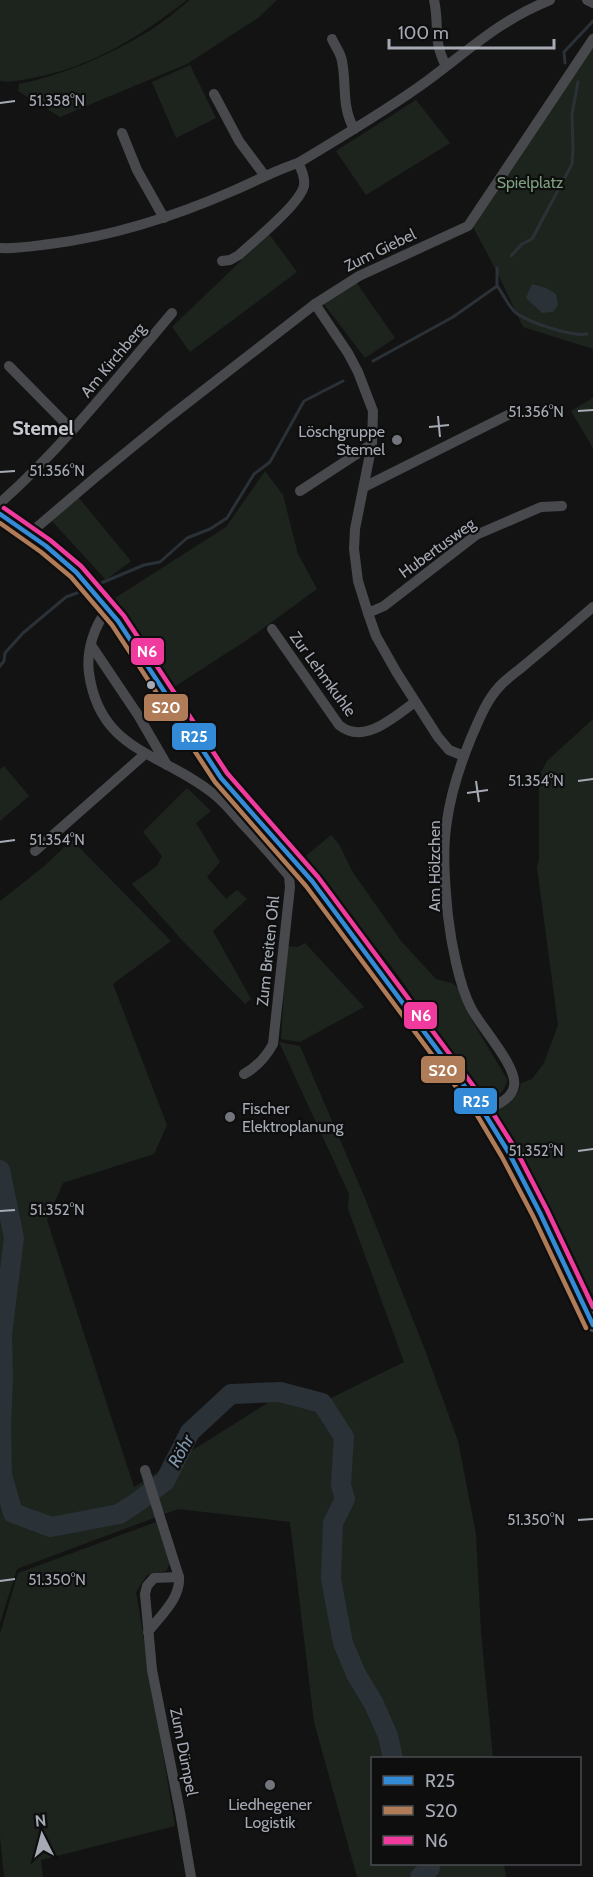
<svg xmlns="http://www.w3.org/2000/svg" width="593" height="1877" font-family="Cabin,sans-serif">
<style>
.green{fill:#1d241e}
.water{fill:#2a3137}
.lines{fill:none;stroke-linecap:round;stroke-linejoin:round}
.stream{stroke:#2a3137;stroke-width:3}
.river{stroke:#2a3137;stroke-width:20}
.minor{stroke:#48494c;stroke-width:10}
.major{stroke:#4a4c4e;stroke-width:14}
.bus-1-casing{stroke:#0e0e0f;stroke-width:9}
.bus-2-casing{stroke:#0e0e0f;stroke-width:9}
.bus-3-casing{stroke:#0e0e0f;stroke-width:9}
.bus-1{stroke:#338bd7;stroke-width:4.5}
.bus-2{stroke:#b07c57;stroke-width:4.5}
.bus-3{stroke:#f13a9d;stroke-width:4.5}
.ticks{fill:none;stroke:#a5aab4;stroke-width:2}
.poi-dot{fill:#72757c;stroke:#0e0e0f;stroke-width:2}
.bus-dot{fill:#a5aab4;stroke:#0e0e0f;stroke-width:2}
.labels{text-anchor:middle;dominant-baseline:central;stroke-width:4.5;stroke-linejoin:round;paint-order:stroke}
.park-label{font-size:16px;fill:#7d9f7f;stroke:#0e0e0f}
.street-label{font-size:16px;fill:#a5aab4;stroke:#0e0e0f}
.poi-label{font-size:16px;fill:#a5aab4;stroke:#0e0e0f;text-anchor:end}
.water-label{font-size:18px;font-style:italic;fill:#7d97ae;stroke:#0e0e0f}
.quarter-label{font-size:20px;font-weight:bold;fill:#c6c9d1;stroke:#0e0e0f}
.ticks-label{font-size:15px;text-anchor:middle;fill:#a5aab4;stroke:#0e0e0f;stroke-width:4.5;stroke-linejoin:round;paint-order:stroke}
.line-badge{stroke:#0e0e0f;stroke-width:2}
.badge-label{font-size:16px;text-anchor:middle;font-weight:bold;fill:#fff}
</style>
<rect width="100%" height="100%" fill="#131314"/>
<!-- green -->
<g class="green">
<path d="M0,0H187C139,37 92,67 32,78C21,80 11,83 0,81Z"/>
<path d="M190,0H277L258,18L187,64L60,117L18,91L19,84C66,74 108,56 149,31C164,22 177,10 190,0Z"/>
<path d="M593,32V349L523,327L499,276L472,225Z"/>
<path d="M190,65L216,118L176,138L152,82Z"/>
<path d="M416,100L450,143L366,195L336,151Z"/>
<path d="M269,234L297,272L190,352L172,327Z"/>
<path d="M356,282L395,338L365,358L324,304Z"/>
<path d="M593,398V448L571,411Z"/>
<path d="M265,471L283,495L298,554L317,589L247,640L171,689L115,598L226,527Z"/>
<path d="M78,497L131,561L106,580L52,521Z"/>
<path d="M593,719V1296C582,1279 576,1260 567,1242C544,1197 521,1154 494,1112C508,1104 518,1100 521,1083L532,1079L544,1063L558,1025L537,867L539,859V776L547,761Z"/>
<path d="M4,766L29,796L0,821V769Z"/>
<path d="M187,788L211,811L196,823L220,862L207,877L226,899L237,890L247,899L213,931L251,999L245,1004L182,940L132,884L157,866L162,856L143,832Z"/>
<path d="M331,835L339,844L352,871L401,941L436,979L452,983L457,987L468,1014L507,1079C506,1092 497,1098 485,1095L477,1087L397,974L306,856Z"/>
<path d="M72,840L171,941L113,984L167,1125L154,1154L63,1183L47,1220L134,1487L282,1394L327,1400L404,1362L348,1209L349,1194L279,1042L300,1046L364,1196L425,1350L458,1441L476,1534L481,1632L493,1758H372V1864H504L506,1877H357L314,1722L290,1522L178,1509L17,1569L0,1623V901L42,868Z"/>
<path d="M305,943L364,1007L300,1042L281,1039L287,946L298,947Z"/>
<path d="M156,1522L170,1563L166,1571L147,1575L136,1592L175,1826L41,1860L43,1877H4L0,1836V1634L18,1573Z"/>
</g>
<!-- water -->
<path class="water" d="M532,284L546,288L556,294L558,305L553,312L542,313L526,298Z"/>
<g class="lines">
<!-- stream -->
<g class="stream">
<path d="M565,63L564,52L593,21"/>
<path d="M511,256L522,244L532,239L572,164L573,148L572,114L578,82"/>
<path d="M497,286C503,293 508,306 515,312C527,322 572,337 587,334"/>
<path d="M497,286V268"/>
<path d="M373,361L453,317L497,286"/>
<path d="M94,586L144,565L160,562L187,538L210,529L227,518L254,474L270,462L304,401L343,381"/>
<path d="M0,666L4,661L5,653L23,633L66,597L85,590"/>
</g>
<!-- river -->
<g class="river">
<path d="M0,1170L14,1238L2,1335L3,1376L1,1425L2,1475L13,1513L51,1527L119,1514L139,1501L165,1481L190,1432L231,1394L280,1392L322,1403L344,1437L341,1485L345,1499L333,1523L331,1579L343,1643L356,1674L374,1704L388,1736L393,1758"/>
<path d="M420,1877L430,1868L428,1864"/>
</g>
<!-- minor -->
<g class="minor">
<path d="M434,0C440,27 432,39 446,66"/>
<path d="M587,0L593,3"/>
<path d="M332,39C335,46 341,53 342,61C347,86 341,105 354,129"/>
<path d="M214,94L239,141L265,176"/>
<path d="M122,133L137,170L164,218"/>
<path d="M0,248C17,249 33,246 50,244C114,236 176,216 235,190C256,181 276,170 298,163C341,137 386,111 427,81C469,50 500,20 550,0"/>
<path d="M222,261L230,260L239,255C255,240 299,205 304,186C305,178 302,170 298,163"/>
<path d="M315,304L348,353L358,372L373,411L372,444L355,529L354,549L358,581L368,613L376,636L397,673L438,737L449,750L464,756"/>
<path d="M9,366L72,430"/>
<path d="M364,487L508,415"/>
<path d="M300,491L372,444"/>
<path d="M0,503C64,446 117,378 172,313"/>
<path d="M29,534L97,476L168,418L315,304L359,276L468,226L593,39"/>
<path d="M108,609C94,626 86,651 89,673C100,753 163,752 215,795C224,802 232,812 240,821C257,839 273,857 289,876L290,887L273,1044C266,1057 257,1067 244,1074"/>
<path d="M368,613L384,606L476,535L541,507L562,506"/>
<path d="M272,629L339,725C364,746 395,716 415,702"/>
<path d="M91,645L138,715L167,765"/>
<path d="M35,851L145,754"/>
<path d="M483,1111C494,1106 512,1100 514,1086C518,1067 480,1026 471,1008C459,985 451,942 448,916C445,885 442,851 447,821C451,792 460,765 471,738C479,720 486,701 499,687C507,678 518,671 527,663C549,645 571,626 593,607"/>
<path d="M145,1470L179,1577"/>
<path d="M148,1632C160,1616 181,1598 179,1577L154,1578L147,1586L145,1594L152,1670L180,1812L191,1877"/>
</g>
<!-- major -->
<path class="major" d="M0,514L46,546L76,572L118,621L181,719L221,778L312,881L483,1111L509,1153L540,1213L593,1325"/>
<defs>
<path id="bus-1" d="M0,514L46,546L76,572L118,621L221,778L312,881L483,1111L509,1153L540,1213L593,1325"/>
<path id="bus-2" d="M0,523L41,552L71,577L112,625L215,782L306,886L477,1115L502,1157L533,1216L586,1328"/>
<path id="bus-3" d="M4,508L50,540L81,566L124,616L227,773L318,877L489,1107L516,1150L547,1210L593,1307"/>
</defs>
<!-- bus-1 casing -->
<use href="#bus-1" class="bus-1-casing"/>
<!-- bus-2 casing -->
<use href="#bus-2" class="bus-2-casing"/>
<!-- bus-3 casing -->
<use href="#bus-3" class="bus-3-casing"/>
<!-- bus-1 -->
<use href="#bus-1" class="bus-1"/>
<!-- bus-2 -->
<use href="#bus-2" class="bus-2"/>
<!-- bus-3 -->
<use href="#bus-3" class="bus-3"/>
</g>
<!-- ticks -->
<path class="ticks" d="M0,103L15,101M578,411L593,410M438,416L440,437M429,427L449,425M0,472L15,471M476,781L479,802M578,781L593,779M467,793L488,790M0,842L15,840M578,1151L593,1149M0,1211L15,1210M578,1520L593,1519M0,1581L15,1579"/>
<!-- markers -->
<g class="poi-dot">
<circle cx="397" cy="440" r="6"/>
<circle cx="230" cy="1117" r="6"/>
<circle cx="270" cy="1785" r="6"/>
</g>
<circle class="bus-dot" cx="151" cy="685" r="5"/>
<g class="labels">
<!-- park labels -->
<g class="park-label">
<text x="530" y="182">Spielplatz</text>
</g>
<!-- street labels -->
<g class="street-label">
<text transform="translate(380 250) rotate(-26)">Zum Giebel</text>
<text transform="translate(113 360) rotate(-50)">Am Kirchberg</text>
<text transform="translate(437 548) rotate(-36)">Hubertusweg</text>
<text transform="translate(323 674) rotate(54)">Zur Lehmkuhle</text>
<text transform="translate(434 866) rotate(-90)">Am Hölzchen</text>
<text transform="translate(268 951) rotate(-84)">Zum Breiten Ohl</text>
<text transform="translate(184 1752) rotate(79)">Zum Dümpel</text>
</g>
<!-- poi labels -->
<g class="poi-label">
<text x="385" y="431">Löschgruppe<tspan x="385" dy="18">Stemel</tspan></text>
<text x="242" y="1108" text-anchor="start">Fischer<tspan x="242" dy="18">Elektroplanung</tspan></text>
<text x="270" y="1804" text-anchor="middle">Liedhegener<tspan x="270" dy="18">Logistik</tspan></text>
</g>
<!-- water labels -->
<g class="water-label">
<text transform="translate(181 1451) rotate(-61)">Röhr</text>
</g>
<!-- quarter labels -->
<g class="quarter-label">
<text x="43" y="428">Stemel</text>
</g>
</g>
<g class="ticks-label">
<text x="57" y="106">51.358°N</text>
<text x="536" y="417">51.356°N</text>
<text x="57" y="476">51.356°N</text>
<text x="536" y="786">51.354°N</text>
<text x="57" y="845">51.354°N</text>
<text x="536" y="1156">51.352°N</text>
<text x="57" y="1215">51.352°N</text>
<text x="536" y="1525">51.350°N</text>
<text x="57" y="1585">51.350°N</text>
</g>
<g class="line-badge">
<rect x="130" y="637" width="35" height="29" rx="6" fill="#f13a9d"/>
<rect x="143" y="693" width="46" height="29" rx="6" fill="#b07c57"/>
<rect x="171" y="722" width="46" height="29" rx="6" fill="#338bd7"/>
<rect x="403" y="1001" width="35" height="29" rx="6" fill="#f13a9d"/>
<rect x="420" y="1055" width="46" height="29" rx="6" fill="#b07c57"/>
<rect x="453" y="1087" width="45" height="28" rx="6" fill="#338bd7"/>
</g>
<g class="badge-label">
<text x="147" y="657">N6</text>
<text x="166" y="713">S20</text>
<text x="194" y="742">R25</text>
<text x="421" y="1021">N6</text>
<text x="443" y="1076">S20</text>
<text x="476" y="1107">R25</text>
</g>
<!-- legend -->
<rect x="371" y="1757" width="210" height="108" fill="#0e0e0f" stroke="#4a4c51" stroke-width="1.5"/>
<rect x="383" y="1776" width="30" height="9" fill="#338bd7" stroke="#4a4c51" stroke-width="1.5"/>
<text x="425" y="1787" font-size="18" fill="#a5aab4">R25</text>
<rect x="383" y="1806" width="30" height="9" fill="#b07c57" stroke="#4a4c51" stroke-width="1.5"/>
<text x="425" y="1817" font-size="18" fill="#a5aab4">S20</text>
<rect x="383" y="1836" width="30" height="9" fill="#f13a9d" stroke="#4a4c51" stroke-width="1.5"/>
<text x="425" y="1847" font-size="18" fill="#a5aab4">N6</text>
<!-- north arrow -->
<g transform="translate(42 1835) rotate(354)" stroke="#0e0e0f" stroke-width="4.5" paint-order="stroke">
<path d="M0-4.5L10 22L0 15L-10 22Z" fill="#a5aab4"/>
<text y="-9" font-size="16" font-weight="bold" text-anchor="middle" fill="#a5aab4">N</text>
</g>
<!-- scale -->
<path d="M389 39v9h165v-9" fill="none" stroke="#a5aab4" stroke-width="3"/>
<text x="398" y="39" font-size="18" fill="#a5aab4" stroke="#0e0e0f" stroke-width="4.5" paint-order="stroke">100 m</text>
</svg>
